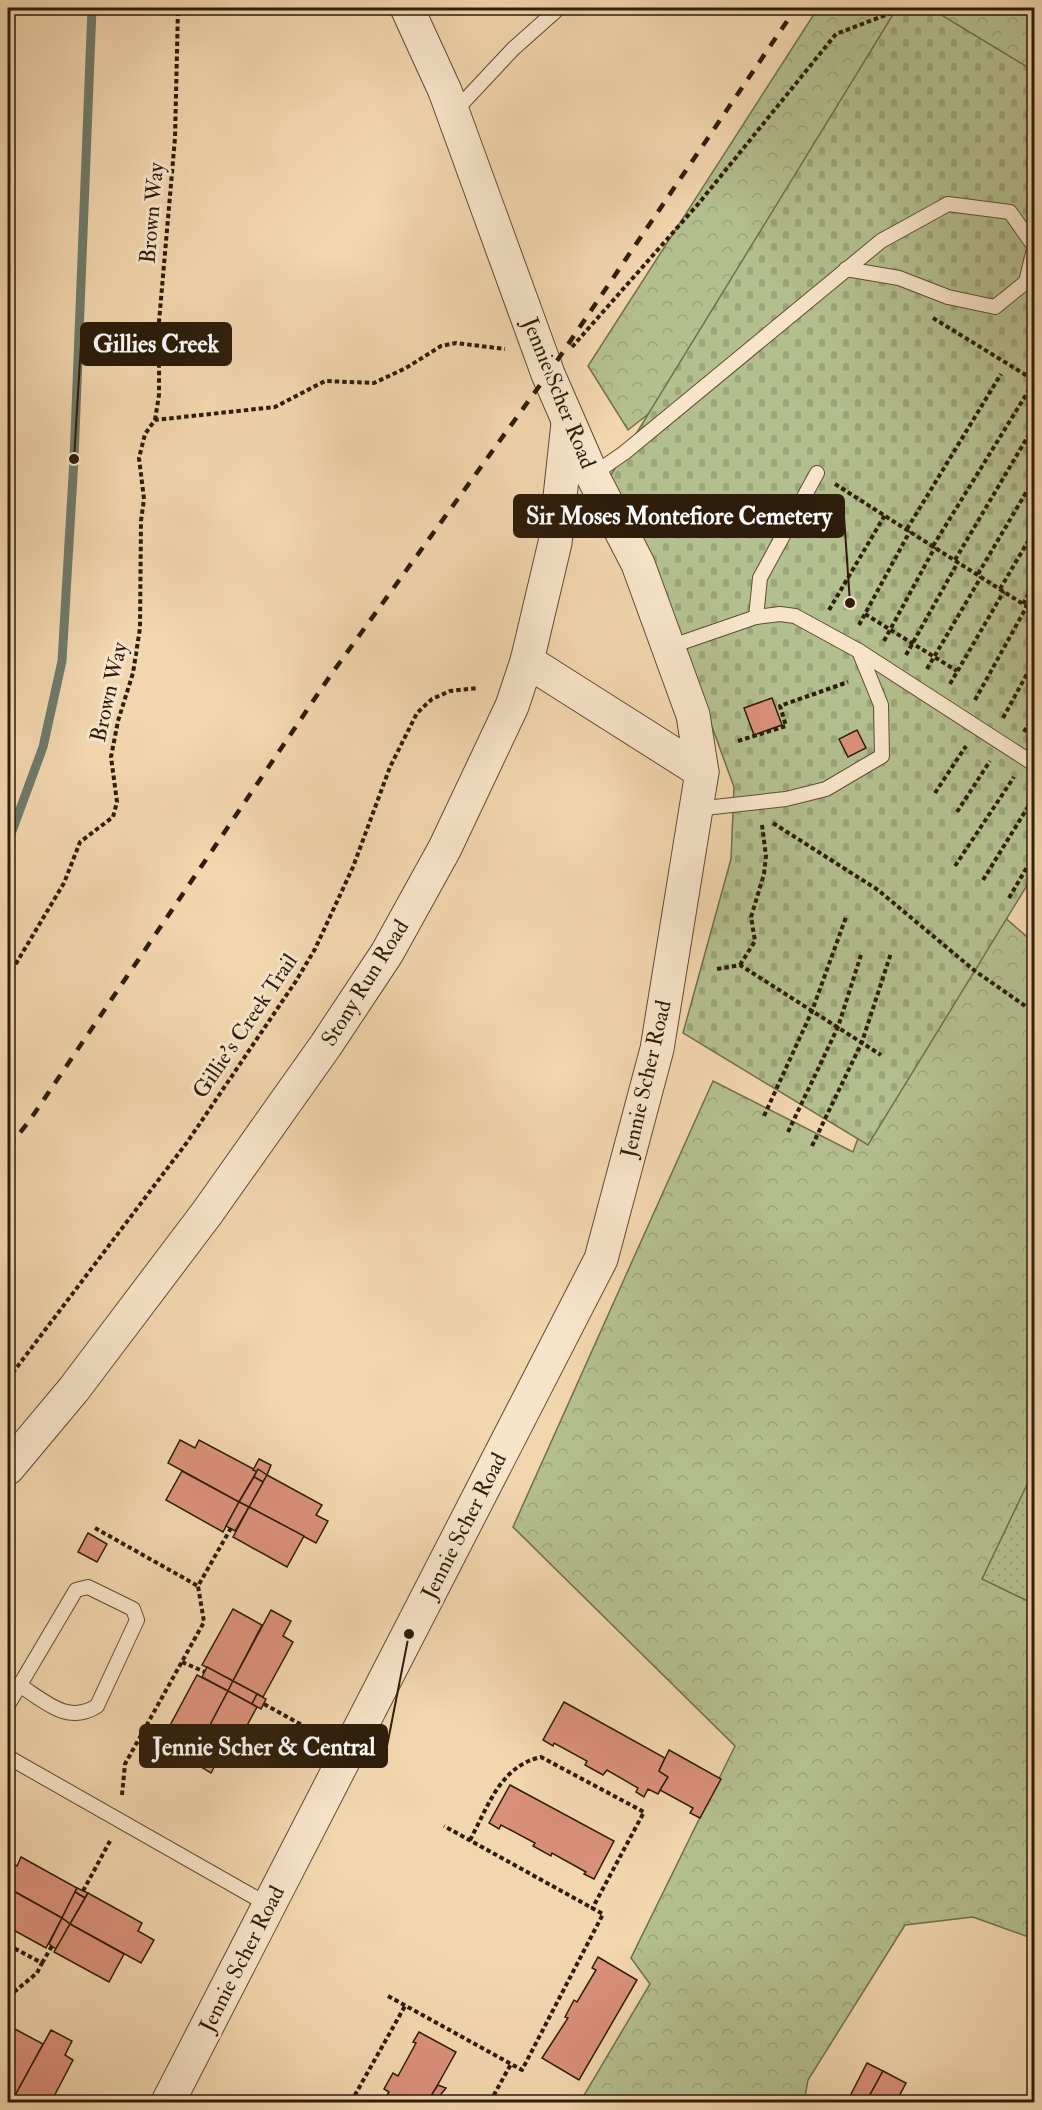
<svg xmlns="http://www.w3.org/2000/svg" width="1042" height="2110" font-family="'IM FELL Double Pica',serif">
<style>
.forest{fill:url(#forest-crowns);stroke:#706e4c;stroke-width:1.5}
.cemetery{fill:url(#cemetery-stones);stroke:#706e4c;stroke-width:1.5}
.park{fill:url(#park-dots);stroke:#706e4c;stroke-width:1.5}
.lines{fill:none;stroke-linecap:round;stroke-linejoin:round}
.stream{stroke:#6f7b6b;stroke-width:9}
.building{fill:#d99079;stroke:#2d1d0a;stroke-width:1.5}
.service-casing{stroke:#5e4b33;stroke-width:16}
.tertiary-casing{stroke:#5e4b33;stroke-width:35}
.path{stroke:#2d1d0a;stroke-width:4;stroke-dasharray:4.5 3;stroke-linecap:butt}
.service{stroke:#f7e4ca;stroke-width:14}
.tertiary{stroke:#f7e4ca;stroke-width:33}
.rail{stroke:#2d1d0a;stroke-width:4.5;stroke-dasharray:10 10;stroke-linecap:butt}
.labels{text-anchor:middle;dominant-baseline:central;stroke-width:6;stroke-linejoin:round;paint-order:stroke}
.street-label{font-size:22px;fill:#2d1d0a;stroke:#f7e4ca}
.leader{fill:none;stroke:#2d1d0a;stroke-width:2}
.callout-dot{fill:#2d1d0a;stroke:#f7e4ca;stroke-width:2}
.callout{fill:#2d1d0a;stroke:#2d1d0a;stroke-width:2}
.callout-label{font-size:24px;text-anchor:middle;font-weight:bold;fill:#fff}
</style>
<defs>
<pattern id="forest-crowns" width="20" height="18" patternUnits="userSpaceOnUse" patternTransform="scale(1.5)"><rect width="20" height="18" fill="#b4bf8f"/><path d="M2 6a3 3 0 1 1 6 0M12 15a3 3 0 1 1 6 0" fill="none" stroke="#9ba47a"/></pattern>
<pattern id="cemetery-stones" width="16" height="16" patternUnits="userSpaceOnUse" patternTransform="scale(1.5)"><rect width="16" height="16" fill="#b4bf8f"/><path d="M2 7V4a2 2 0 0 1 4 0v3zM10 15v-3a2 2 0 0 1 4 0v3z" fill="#9ba47a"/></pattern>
<pattern id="park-dots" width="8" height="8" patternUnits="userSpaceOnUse" patternTransform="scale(1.5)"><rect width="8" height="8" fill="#b4bf8f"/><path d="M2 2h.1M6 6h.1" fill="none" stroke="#9ba47a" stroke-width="1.8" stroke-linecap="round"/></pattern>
</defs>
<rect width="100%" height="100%" fill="#f2d6ae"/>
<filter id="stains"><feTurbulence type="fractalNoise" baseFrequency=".00333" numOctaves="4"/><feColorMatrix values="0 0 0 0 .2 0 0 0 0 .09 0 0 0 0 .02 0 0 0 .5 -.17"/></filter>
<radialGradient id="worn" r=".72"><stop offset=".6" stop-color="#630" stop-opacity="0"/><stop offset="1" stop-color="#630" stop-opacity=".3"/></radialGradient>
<!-- forest -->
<g class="forest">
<path d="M818,8H1034V203L964,166L628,430L588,366Z"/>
<path d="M905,830L1034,943V1939L973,1917L905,1925L808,2080L804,2102H580L650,1984L631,1958L735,1746L513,1527L713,1081L853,1152L919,969Z"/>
</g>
<!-- cemetery -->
<path class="cemetery" d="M897,8H930L1034,71V874L868,1145L683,1033L731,859L734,787L681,642L609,478Z"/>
<!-- park -->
<path class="park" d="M1034,1470V1604L982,1579Z"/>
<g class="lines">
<!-- stream -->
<path class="stream" d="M8,842L43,747L62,661L74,459L92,8"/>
</g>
<!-- building -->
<g class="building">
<path d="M772,698L782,725L754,735L744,708Z"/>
<path d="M857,730L866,748L848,757L839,739Z"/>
<path d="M180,1440L195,1448L199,1440L257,1471L239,1502L168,1463Z"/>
<path d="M259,1459L271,1465L267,1475L253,1470Z"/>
<path d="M258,1469L267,1475L263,1482L254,1477Z"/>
<path d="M182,1471L239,1502L223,1532L166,1500Z"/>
<path d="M267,1475L322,1505L316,1515L328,1521L316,1543L249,1507Z"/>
<path d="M254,1477L263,1482L249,1507L239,1502Z"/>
<path d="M239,1502L249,1507L235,1531L226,1526Z"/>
<path d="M249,1507L304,1536L287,1567L233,1537Z"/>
<path d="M88,1533L107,1544L97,1562L78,1552Z"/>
<path d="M233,1609L262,1625L233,1681L202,1665Z"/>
<path d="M271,1610L291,1621L283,1636L293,1642L263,1697L233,1681Z"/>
<path d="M207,1667L233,1681L228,1691L202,1677Z"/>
<path d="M197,1675L228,1691L198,1748L167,1731Z"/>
<path d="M233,1681L257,1694L252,1704L228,1691Z"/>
<path d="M228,1691L257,1707L227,1762L219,1758L211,1773L191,1761Z"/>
<path d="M257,1694L266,1699L261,1709L252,1704Z"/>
<path d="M564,1702L665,1758L659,1771L668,1777L658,1794L648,1789L644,1797L636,1792L638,1788L607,1770L603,1775L585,1765L587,1761L554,1743L553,1746L543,1740Z"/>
<path d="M669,1750L721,1779L700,1818L690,1813L693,1808L660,1790L668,1777L659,1771Z"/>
<path d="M510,1785L614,1841L594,1879L584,1874L586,1872L552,1853L551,1856L533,1846L535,1843L501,1825L499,1829L489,1823Z"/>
<path d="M21,1857L77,1888L62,1918L8,1888V1861L17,1866Z"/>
<path d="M8,1888L62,1918L46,1948L8,1927Z"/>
<path d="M77,1888L88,1893L85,1898L75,1892Z"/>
<path d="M75,1892L85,1898L70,1924L62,1918Z"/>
<path d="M88,1893L142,1923L138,1931L154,1940L141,1963L70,1924Z"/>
<path d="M62,1918L70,1924L56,1949L49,1944Z"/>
<path d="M70,1924L124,1954L109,1982L54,1952Z"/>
<path d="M598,1957L637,1980L579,2080L542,2058L568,2018L565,2017L574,2000L577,2002L596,1970L592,1968Z"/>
<path d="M13,2028L43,2044L12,2101L8,2098V2038Z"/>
<path d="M51,2030L72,2041L65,2055L73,2060L51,2102H15L12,2101Z"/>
<path d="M419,2032L456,2052L428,2102H383L389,2092L384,2089L393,2073L398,2076L416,2043L413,2042Z"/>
<path d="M867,2063L883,2071L866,2102H847Z"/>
<path d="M883,2071L906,2083L896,2102H866Z"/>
<path d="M438,2085L446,2088L438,2098L432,2094Z"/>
</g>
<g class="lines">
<defs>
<g id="service">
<path d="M454,112L513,49L559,8"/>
<path d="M846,269L899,278L948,297L995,307L1026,282L1034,249"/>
<path d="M592,475L624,453L881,241L948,204L1010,212L1034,246"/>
<path d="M756,617L760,578L817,473"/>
<path d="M669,647L756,617L780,614L795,616L859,651L881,705L882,756L826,789L786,799L696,809"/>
<path d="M859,651L1034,764"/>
<path d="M8,1705L76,1590L88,1587L133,1609L137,1620L97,1706C67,1725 45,1701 19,1685"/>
<path d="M8,1757L270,1906"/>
</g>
<g id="tertiary">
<path d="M527,661L702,772"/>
<path d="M8,1468L74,1389L207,1213L326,1045L387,953L445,848L512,706L527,661L555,543L568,423"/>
<path d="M168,2102L601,1259L657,1049L702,772L693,715L638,564L592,475L548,374L445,91L407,8"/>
</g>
</defs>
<!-- service casing -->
<use href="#service" class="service-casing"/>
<!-- tertiary casing -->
<use href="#tertiary" class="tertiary-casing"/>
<!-- path -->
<g class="path">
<path d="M933,318L1034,380"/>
<path d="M572,347L699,203L836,34L904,8"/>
<path d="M155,420L159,395V322L175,138L178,8"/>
<path d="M835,484L1034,611"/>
<path d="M907,529L1001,374"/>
<path d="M933,546L1029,390"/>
<path d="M955,560L1034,426"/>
<path d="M978,574L1034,479"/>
<path d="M1000,589L1034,531"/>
<path d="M1023,604L1034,584"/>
<path d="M829,610L885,515"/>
<path d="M865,614L957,671"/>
<path d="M859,625L910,531"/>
<path d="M884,641L935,547"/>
<path d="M906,655L958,562"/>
<path d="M927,669L981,577"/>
<path d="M950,684L1004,591"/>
<path d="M975,700L1027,606"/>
<path d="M1003,718L1034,661"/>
<path d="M1024,732L1034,714"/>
<path d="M738,741L786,726L780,706L848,682"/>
<path d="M935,793L966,746"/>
<path d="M957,812L990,761"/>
<path d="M773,823L878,890L975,971L1034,1012"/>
<path d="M955,866L1014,777"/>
<path d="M983,880L1034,797"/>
<path d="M1009,898L1034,855"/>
<path d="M740,965L755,941L751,917L764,874L766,856L762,825"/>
<path d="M717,969L740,965L881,1055"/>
<path d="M8,977L64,883L80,842L113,817L117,802L111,757L118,721L133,673L140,628L141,521L144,499L139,458L145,434L155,420L275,407L325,381L374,383L406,368L441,346L456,343L505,349"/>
<path d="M764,1116L812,1011L846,917"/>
<path d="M788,1132L838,1027L861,955"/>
<path d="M812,1146L862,1042L891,953"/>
<path d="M8,1379L188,1141L296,981L315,949L353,867L390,767L417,713L432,699L450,691L477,688"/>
<path d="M95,1528L198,1586"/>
<path d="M182,1662L205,1672"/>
<path d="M264,1704L320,1735"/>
<path d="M122,1795L125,1764L204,1622L198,1586L231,1528"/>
<path d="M470,1840C488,1807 500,1766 541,1757L644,1812L592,1909"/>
<path d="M83,1891L110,1841"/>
<path d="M8,1945L42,1963L37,1973L8,1997"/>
<path d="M42,1963L52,1946"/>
<path d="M388,1996L522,2070L603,1914L444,1826"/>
<path d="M351,2102L405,2006"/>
<path d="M490,2102L511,2064"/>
</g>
<!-- service -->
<use href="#service" class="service"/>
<!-- tertiary -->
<use href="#tertiary" class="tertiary"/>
<!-- rail -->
<path class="rail" d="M8,1148L30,1120L330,676L548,374L796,8"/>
</g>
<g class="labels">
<!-- street labels -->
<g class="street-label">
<text transform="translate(152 213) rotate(-85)">Brown Way</text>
<text transform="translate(559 393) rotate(68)">Jennie Scher Road</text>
<text transform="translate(109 692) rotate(-77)">Brown Way</text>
<text transform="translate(365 983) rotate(-58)">Stony Run Road</text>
<text transform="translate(245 1026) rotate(-56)">Gillie's Creek Trail</text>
<text transform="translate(646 1079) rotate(-77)">Jennie Scher Road</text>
<text transform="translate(464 1526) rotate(-63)">Jennie Scher Road</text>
<text transform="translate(242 1959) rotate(-63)">Jennie Scher Road</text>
</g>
</g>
<!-- callouts -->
<path class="leader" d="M74 459L81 344M850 603L844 516M409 1634L387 1746"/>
<g class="callout-dot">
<circle cx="74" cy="459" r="6"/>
<circle cx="850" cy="603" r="6"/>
<circle cx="409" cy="1634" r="6"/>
</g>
<g class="callout">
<rect x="81" y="323" width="150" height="42" rx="6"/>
<rect x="514" y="495" width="330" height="42" rx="6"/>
<rect x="140" y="1725" width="247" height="42" rx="6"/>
</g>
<g class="callout-label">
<text x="156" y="352">Gillies Creek</text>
<text x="679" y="524">Sir Moses Montefiore Cemetery</text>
<text x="264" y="1755">Jennie Scher &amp; Central</text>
</g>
<!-- margin -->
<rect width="1042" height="2110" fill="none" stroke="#f2d6ae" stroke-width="30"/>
<rect x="9" y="9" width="1024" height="2092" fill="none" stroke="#2d1d0a" stroke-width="3"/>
<rect x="15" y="15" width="1012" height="2080" fill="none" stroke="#2d1d0a" stroke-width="1.5"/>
<rect width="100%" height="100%" filter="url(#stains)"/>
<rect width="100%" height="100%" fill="url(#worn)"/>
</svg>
